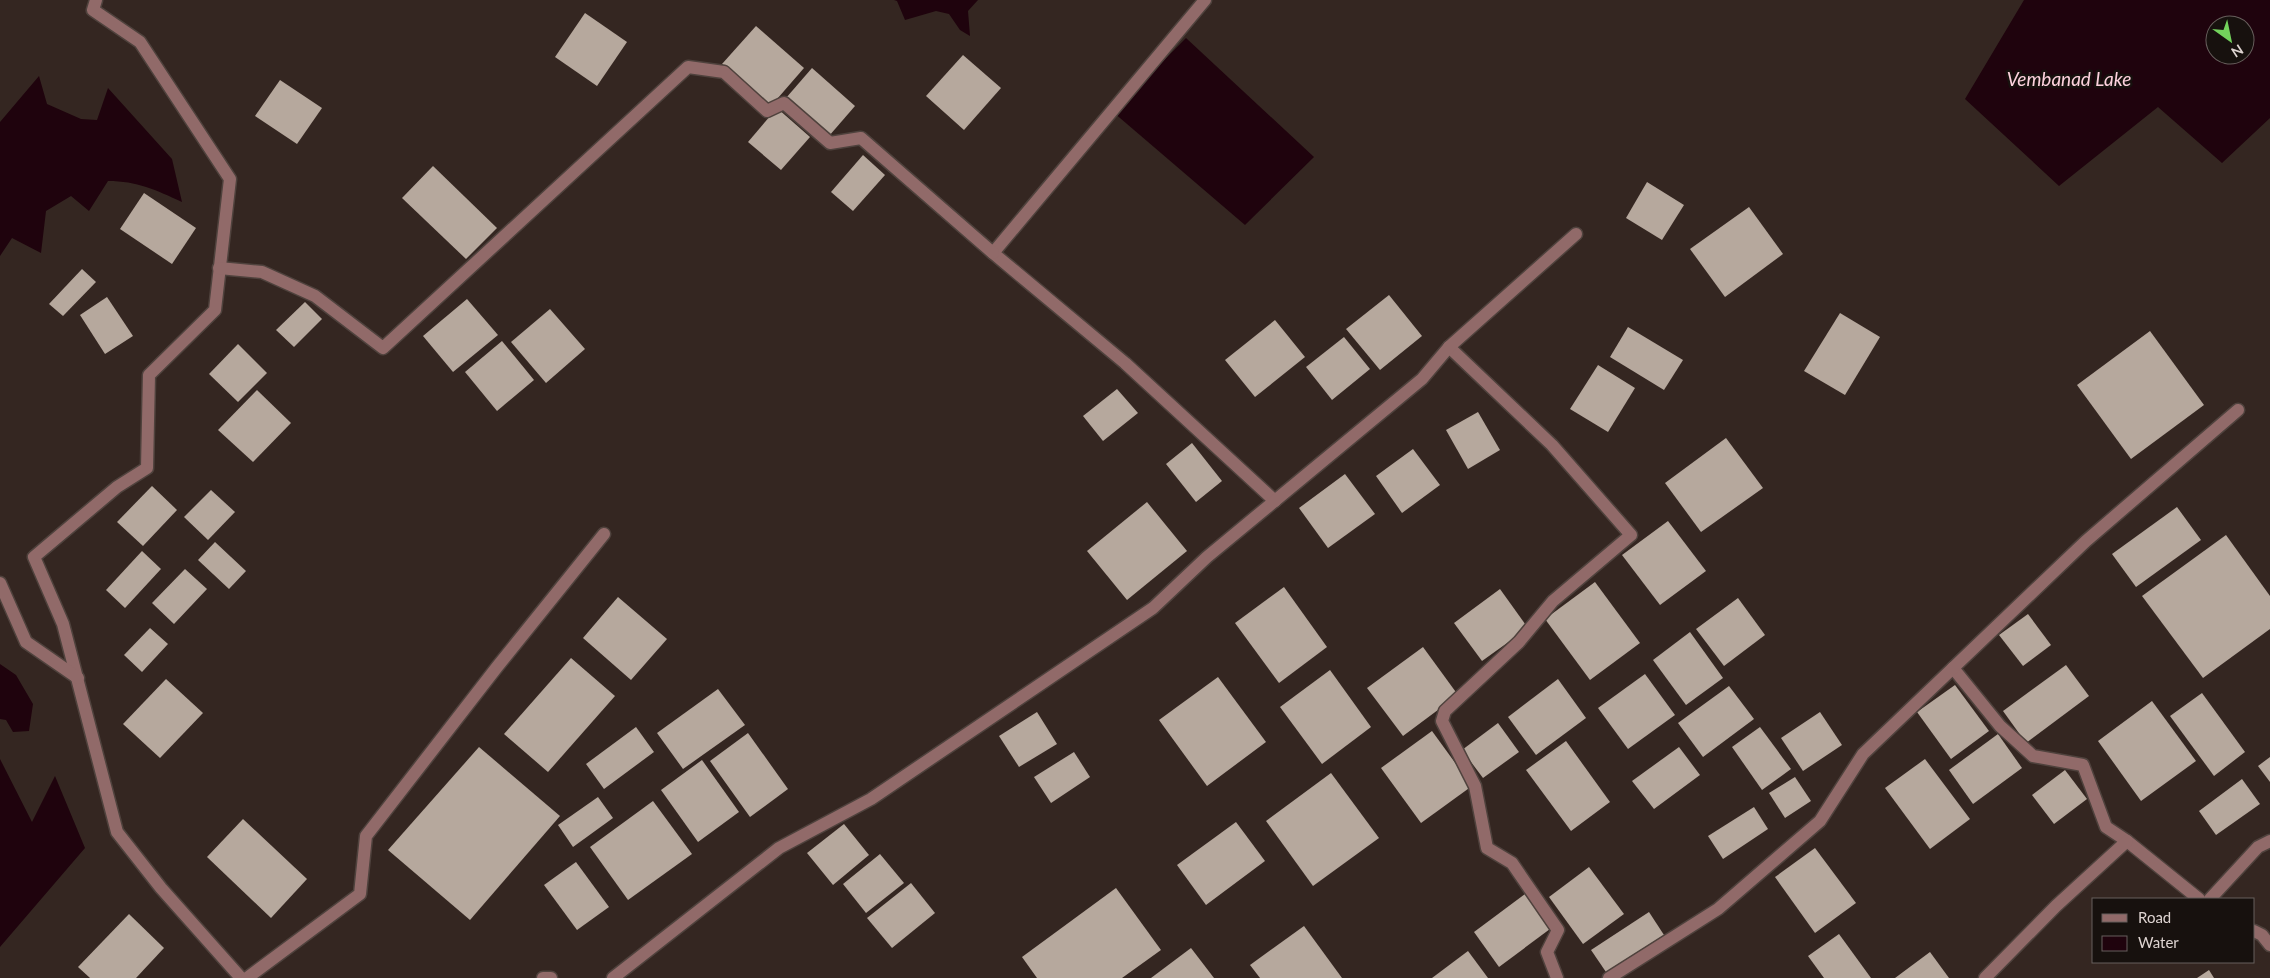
<svg xmlns="http://www.w3.org/2000/svg" width="2270" height="978" font-family="Lato,sans-serif">
<style>
.water{fill:#1f030d;fill-rule:evenodd}
.building{fill:#b6a89d}
.lines{fill:none;stroke-linecap:round;stroke-linejoin:round}
.minor-casing{stroke:#4f423d;stroke-width:15}
.minor{stroke:#916a69;stroke-width:12}
.labels{text-anchor:middle;dominant-baseline:central;stroke-width:5;stroke-linejoin:round;paint-order:stroke}
.water-label{font-size:19px;font-style:italic;fill:#fdd2dd;stroke:#17110e}
</style>
<rect width="100%" height="100%" fill="#342621"/>
<!-- water -->
<g class="water">
<path d="M894,0H978L968,11L970,36L960,30L949,14L936,11L905,20L897,1Z"/>
<path d="M2024,0H2270V118L2222,163L2158,107L2059,186L1965,99ZM2215,25H2245V55H2215Z"/>
<path d="M1186,38L1314,157L1245,225L1113,112Z"/>
<path d="M39,76L47,104L81,119L97,120L108,88L172,159L182,202C156,190 137,181 108,181L89,211L71,196L46,211L41,253L12,238L0,256V122Z"/>
<path d="M0,664L16,675L33,704L29,731L13,732L6,720L0,719Z"/>
<path d="M0,759L32,822L55,776L85,848L0,947Z"/>
</g>
<!-- building -->
<g class="building">
<path d="M585,13L627,42L597,86L555,57Z"/>
<path d="M756,26L804,68L771,106L722,64Z"/>
<path d="M963,55L1001,88L964,130L926,96Z"/>
<path d="M812,68L855,106L829,136L786,98Z"/>
<path d="M280,80L322,108L297,144L255,116Z"/>
<path d="M777,108L810,137L781,170L748,142Z"/>
<path d="M863,155L885,175L853,211L831,192Z"/>
<path d="M433,166L497,228L466,259L402,198Z"/>
<path d="M1647,182L1684,205L1662,240L1626,218Z"/>
<path d="M144,193L196,228L172,264L120,229Z"/>
<path d="M1749,207L1783,254L1725,297L1690,249Z"/>
<path d="M82,269L96,282L63,316L49,304Z"/>
<path d="M1389,295L1422,336L1380,370L1346,329Z"/>
<path d="M107,297L133,336L105,354L80,315Z"/>
<path d="M467,299L498,335L453,372L423,336Z"/>
<path d="M305,302L322,319L294,347L276,330Z"/>
<path d="M550,309L585,349L546,383L511,342Z"/>
<path d="M1840,313L1880,337L1845,395L1804,371Z"/>
<path d="M1275,320L1305,357L1255,397L1225,360Z"/>
<path d="M1628,327L1683,360L1664,390L1610,357Z"/>
<path d="M2150,331L2204,405L2131,459L2077,385Z"/>
<path d="M1344,337L1370,369L1332,400L1306,367Z"/>
<path d="M502,341L534,380L497,411L465,372Z"/>
<path d="M238,344L267,373L238,402L209,374Z"/>
<path d="M1598,365L1635,388L1608,432L1570,409Z"/>
<path d="M1117,389L1138,413L1103,441L1083,416Z"/>
<path d="M257,390L291,423L253,462L218,430Z"/>
<path d="M1478,412L1500,450L1468,469L1446,430Z"/>
<path d="M1726,438L1763,488L1701,532L1665,483Z"/>
<path d="M1192,443L1222,481L1196,502L1166,464Z"/>
<path d="M1413,449L1440,485L1402,513L1376,476Z"/>
<path d="M1345,474L1375,514L1328,548L1299,508Z"/>
<path d="M152,486L177,510L143,546L117,522Z"/>
<path d="M211,490L235,512L208,540L184,517Z"/>
<path d="M1147,502L1187,551L1127,600L1087,551Z"/>
<path d="M2177,507L2201,540L2136,587L2112,554Z"/>
<path d="M1668,521L1706,571L1660,605L1622,555Z"/>
<path d="M2226,535L2270,596V629L2203,678L2142,596Z"/>
<path d="M215,542L246,571L229,589L198,560Z"/>
<path d="M142,551L161,569L125,608L106,590Z"/>
<path d="M185,569L207,589L174,624L152,603Z"/>
<path d="M1595,582L1640,643L1590,680L1545,619Z"/>
<path d="M1284,587L1327,647L1279,683L1235,623Z"/>
<path d="M1500,589L1528,628L1482,661L1454,623Z"/>
<path d="M618,597L667,639L631,680L583,638Z"/>
<path d="M1738,598L1765,635L1724,666L1696,629Z"/>
<path d="M2028,614L2051,645L2023,666L1999,635Z"/>
<path d="M150,628L168,644L142,672L124,655Z"/>
<path d="M1690,632L1723,678L1686,705L1653,660Z"/>
<path d="M1423,647L1458,695L1403,736L1367,688Z"/>
<path d="M571,658L615,696L548,772L504,734Z"/>
<path d="M2066,665L2089,696L2026,743L2003,711Z"/>
<path d="M1330,670L1371,727L1322,764L1280,707Z"/>
<path d="M1645,674L1675,715L1628,749L1598,708Z"/>
<path d="M1218,677L1266,742L1207,786L1159,720Z"/>
<path d="M166,679L203,713L160,758L123,724Z"/>
<path d="M1558,679L1586,718L1536,755L1508,717Z"/>
<path d="M1955,685L1989,731L1951,759L1917,712Z"/>
<path d="M1729,686L1754,719L1703,757L1678,723Z"/>
<path d="M718,689L745,725L683,769L657,733Z"/>
<path d="M2202,693L2245,752L2214,776L2170,716Z"/>
<path d="M2152,701L2196,761L2141,801L2098,741Z"/>
<path d="M1037,712L1057,744L1019,767L999,736Z"/>
<path d="M1820,712L1842,745L1803,771L1781,738Z"/>
<path d="M1498,723L1519,752L1483,778L1462,750Z"/>
<path d="M636,727L654,752L604,789L586,764Z"/>
<path d="M1760,727L1791,769L1762,790L1732,747Z"/>
<path d="M1432,731L1472,786L1421,823L1381,768Z"/>
<path d="M748,733L788,789L750,817L710,761Z"/>
<path d="M1998,734L2022,768L1973,804L1949,770Z"/>
<path d="M1566,741L1610,802L1571,831L1526,770Z"/>
<path d="M479,747L560,816L470,920L388,850Z"/>
<path d="M1679,747L1700,775L1654,809L1632,781Z"/>
<path d="M1074,752L1090,777L1051,803L1034,777Z"/>
<path d="M2270,757V782L2258,766Z"/>
<path d="M1925,759L1970,819L1930,849L1885,788Z"/>
<path d="M702,760L739,812L698,842L661,790Z"/>
<path d="M2065,770L2087,799L2054,824L2032,795Z"/>
<path d="M1331,773L1379,838L1313,886L1266,821Z"/>
<path d="M1795,777L1811,801L1785,818L1769,793Z"/>
<path d="M2242,779L2260,804L2216,835L2199,811Z"/>
<path d="M598,797L613,818L573,847L558,825Z"/>
<path d="M653,801L692,854L628,900L590,847Z"/>
<path d="M1754,807L1768,829L1723,859L1708,836Z"/>
<path d="M243,819L307,879L271,918L207,857Z"/>
<path d="M1236,822L1265,861L1206,905L1177,865Z"/>
<path d="M844,824L869,855L833,885L807,853Z"/>
<path d="M1815,848L1856,903L1815,933L1775,877Z"/>
<path d="M880,854L904,883L866,913L843,884Z"/>
<path d="M576,862L609,907L577,930L544,885Z"/>
<path d="M1589,867L1624,914L1583,944L1549,897Z"/>
<path d="M911,883L935,913L892,948L867,918Z"/>
<path d="M1116,888L1161,950L1122,978H1037L1022,957Z"/>
<path d="M1525,894L1550,929L1499,967L1474,932Z"/>
<path d="M1649,912L1664,935L1606,972L1591,950Z"/>
<path d="M129,914L164,948L136,978H90L78,967Z"/>
<path d="M1304,926L1342,978H1260L1250,965Z"/>
<path d="M1839,934L1871,978H1824L1808,956Z"/>
<path d="M1191,948L1214,978H1151Z"/>
<path d="M1468,951L1488,978H1432Z"/>
<path d="M1930,952L1949,978H1895Z"/>
<path d="M2209,970L2214,978H2197Z"/>
</g>
<g class="lines">
<defs>
<g id="minor">
<path d="M96,0L93,10L140,42L230,179L215,310L149,375L147,468L117,487L34,557L63,624L117,832L161,888L241,978"/>
<path d="M1205,0L993,253L1125,363L1275,501"/>
<path d="M219,268L262,272L315,296L383,348L688,67L724,72L767,111L784,103L830,143L861,138L993,253"/>
<path d="M1449,347L1552,445L1631,535L1553,601L1519,642L1445,711L1442,721L1475,786L1487,848L1512,863L1558,930L1547,952L1557,978"/>
<path d="M0,583L26,642L78,678"/>
<path d="M1953,668L2000,726L2033,756L2083,765L2106,827L2127,841L2199,899"/>
<path d="M2210,899L2258,847L2270,841"/>
<path d="M2254,931L2262,935L2270,945"/>
<path d="M247,978L360,894L366,836L497,667L604,534"/>
<path d="M543,978H551"/>
<path d="M613,978L779,848L871,799L1153,608L1207,557L1422,379L1449,347L1576,234"/>
<path d="M1609,978L1718,909L1820,821L1863,754L2086,541L2238,410"/>
<path d="M1985,978L2056,906L2127,841"/>
</g>
</defs>
<!-- minor casing -->
<use href="#minor" class="minor-casing"/>
<!-- minor -->
<use href="#minor" class="minor"/>
</g>
<g class="labels">
<!-- water labels -->
<g class="water-label">
<text x="2069" y="78">Vembanad Lake</text>
</g>
</g>
<!-- legend -->
<rect x="2092" y="898" width="162" height="65" fill="#17110e" stroke="#675f5c"/>
<rect x="2102" y="914" width="25" height="8" fill="#916a69" stroke="#675f5c"/>
<text x="2138" y="923" font-size="15" fill="#ded4d1">Road</text>
<rect x="2102" y="936" width="25" height="15" fill="#1f030d" stroke="#675f5c"/>
<text x="2138" y="948" font-size="15" fill="#ded4d1">Water</text>
<!-- north arrow -->
<g transform="translate(2230 40) rotate(147)"><circle r="24" fill="#17110e" stroke="#675f5c"/>
<path d="M0-4L9 19L0 12L-9 19Z" fill="#73d25c"/>
<text y="-8" font-size="14" font-weight="bold" text-anchor="middle" fill="#ded4d1">N</text>
</g>
</svg>
